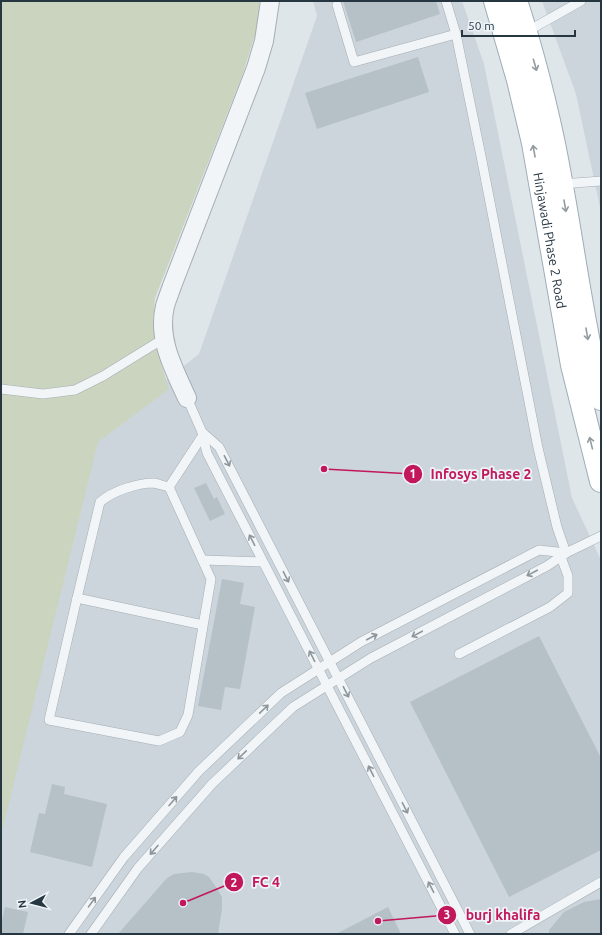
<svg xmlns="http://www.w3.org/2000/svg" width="602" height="935" font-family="Ubuntu,sans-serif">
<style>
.built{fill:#ccd5dc}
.green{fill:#cad4bf}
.building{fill:#b5c0c7}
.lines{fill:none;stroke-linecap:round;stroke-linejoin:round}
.lane-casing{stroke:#a4aeb4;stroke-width:10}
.street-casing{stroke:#a4aeb4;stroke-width:20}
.primary-casing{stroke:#9dadb7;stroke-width:24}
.lane{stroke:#f2f5f7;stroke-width:9}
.street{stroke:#f2f5f7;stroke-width:18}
.primary{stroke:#fff;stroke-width:22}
.oneway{stroke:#929ba0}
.oneway2{stroke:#8c969c}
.labels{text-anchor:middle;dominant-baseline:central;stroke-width:3.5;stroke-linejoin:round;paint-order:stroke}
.street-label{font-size:13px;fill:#263742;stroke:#eef4f7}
.leader{fill:none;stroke:#c2185b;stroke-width:1.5}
.callout-dot{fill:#c2185b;stroke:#eef4f7;stroke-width:1.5}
.mark-label{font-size:12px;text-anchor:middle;font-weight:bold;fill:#fff}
.callout-label{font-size:14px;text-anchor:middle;font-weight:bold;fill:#c2185b;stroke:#eef4f7;stroke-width:3.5;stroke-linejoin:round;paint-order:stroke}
</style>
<rect width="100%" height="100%" fill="#dfe6ea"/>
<!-- built -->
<g class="built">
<path d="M313,1H462L484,64L572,498L601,560V934H1V790L90,440L199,354L317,16Z"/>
<path d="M542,1H601V212L576,94Z"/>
</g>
<!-- green -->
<path class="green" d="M1,1H259L260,19L242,76L155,298L153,325L156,347L169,389L98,442L1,835Z"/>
<!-- building -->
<g class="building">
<path d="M343,1H436L440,14L356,42Z"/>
<path d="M418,57L429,92L317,129L305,93Z"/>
<path d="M206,483L214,499L217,497L225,514L210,521L194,488Z"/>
<path d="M222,579L244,583L240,604L255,607L240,689L225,687L221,710L198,706Z"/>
<path d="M539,636L601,758V850L509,897L410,702Z"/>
<path d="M52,784L65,787L64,794L107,804L92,867L30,852L39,813L45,814Z"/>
<path d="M192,872L204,874L209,877L216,887L222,897V909L218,934H118L167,878L174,874Z"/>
<path d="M601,899V934H549V930L564,912L584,902Z"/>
<path d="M5,907L28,912L23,934H1V925Z"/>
<path d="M388,907L401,934H336Z"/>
</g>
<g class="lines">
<defs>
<g id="lane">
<path d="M446,1L456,34L481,156L538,448L557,527L566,553"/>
<path d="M337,5L354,62L456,34"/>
<path d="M526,32L581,1"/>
<path d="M561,184L601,181"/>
<path d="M1,389L43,394L75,390L103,376L163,339"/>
<path d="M187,398L202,432L207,453L455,934"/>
<path d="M202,432L219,447L470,934"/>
<path d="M203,435L169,487L211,579L188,715L180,732L159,741L49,720L77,598L203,625"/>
<path d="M203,560L263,562"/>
<path d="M77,598L100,502C113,491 137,483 154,483C159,484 164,486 169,487"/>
<path d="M459,654L550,607L568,593V576L561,557"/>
<path d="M69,934L124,857L199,771L281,693L361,642L539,550L566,553"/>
<path d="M91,934L138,868L212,784L293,707L371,658L547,566L566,553L601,536"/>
<path d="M511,934L601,882"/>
</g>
<path id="street" d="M187,398C174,369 157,339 165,306C167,299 170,292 172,286L256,68L264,41L270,1"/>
<g id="primary">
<path id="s1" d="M495,1L518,80L533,143L572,365L601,481"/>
<path d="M516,1C531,46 543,93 553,139C571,225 580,313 601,399"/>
</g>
</defs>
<!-- lane casing -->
<use href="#lane" class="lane-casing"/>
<!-- street casing -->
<use href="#street" class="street-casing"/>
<!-- primary casing -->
<use href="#primary" class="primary-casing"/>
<!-- lane -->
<use href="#lane" class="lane"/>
<!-- street -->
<use href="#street" class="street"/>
<!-- primary -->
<use href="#primary" class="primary"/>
</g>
<!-- one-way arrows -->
<defs><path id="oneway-shaft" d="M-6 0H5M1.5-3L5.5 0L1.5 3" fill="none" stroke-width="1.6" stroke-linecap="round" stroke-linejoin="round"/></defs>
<g class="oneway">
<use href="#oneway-shaft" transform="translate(535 65) rotate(74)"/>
<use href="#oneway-shaft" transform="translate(534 151) rotate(-100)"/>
<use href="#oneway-shaft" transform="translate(565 206) rotate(80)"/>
<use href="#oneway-shaft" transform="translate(587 334) rotate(80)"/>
<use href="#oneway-shaft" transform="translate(591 443) rotate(-104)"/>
</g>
<g class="oneway2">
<use href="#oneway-shaft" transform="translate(227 461) rotate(63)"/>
<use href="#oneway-shaft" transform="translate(252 540) rotate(-117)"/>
<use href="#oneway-shaft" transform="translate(532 573) rotate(152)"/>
<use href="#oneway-shaft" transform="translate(286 577) rotate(63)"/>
<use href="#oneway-shaft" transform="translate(417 634) rotate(152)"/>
<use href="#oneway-shaft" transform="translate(372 637) rotate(-28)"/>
<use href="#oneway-shaft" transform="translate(312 656) rotate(-117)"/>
<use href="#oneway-shaft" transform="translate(346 692) rotate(63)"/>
<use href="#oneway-shaft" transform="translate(264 709) rotate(-44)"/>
<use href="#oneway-shaft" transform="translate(242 755) rotate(136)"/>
<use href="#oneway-shaft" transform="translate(371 771) rotate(-117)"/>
<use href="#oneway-shaft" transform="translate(173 801) rotate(-49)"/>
<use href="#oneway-shaft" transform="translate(405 808) rotate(63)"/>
<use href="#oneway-shaft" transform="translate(154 850) rotate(131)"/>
<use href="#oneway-shaft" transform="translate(431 887) rotate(-117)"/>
<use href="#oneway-shaft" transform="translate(92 902) rotate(-54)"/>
</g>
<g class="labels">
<!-- street labels -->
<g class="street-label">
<text stroke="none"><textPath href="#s1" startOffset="246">Hinjawadi Phase 2 Road</textPath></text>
</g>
</g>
<!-- callouts -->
<path class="leader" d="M324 469L413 474M183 903L234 882M378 921L447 915"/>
<g class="callout-dot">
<circle cx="324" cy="469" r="4"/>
<circle cx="183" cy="903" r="4"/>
<circle cx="378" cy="921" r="4"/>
<circle cx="413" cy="474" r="10"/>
<circle cx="234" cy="882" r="10"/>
<circle cx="447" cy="915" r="10"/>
</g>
<g class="mark-label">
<text x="413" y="478">1</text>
<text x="234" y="887">2</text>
<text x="447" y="919">3</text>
</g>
<g class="callout-label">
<text x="481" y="479">Infosys Phase 2</text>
<text x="266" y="887">FC 4</text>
<text x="503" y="920">burj khalifa</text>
</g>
<!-- border -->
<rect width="602" height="935" fill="none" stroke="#263742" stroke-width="4"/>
<!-- north arrow -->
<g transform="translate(32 903) rotate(263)" stroke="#eef4f7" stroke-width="3" paint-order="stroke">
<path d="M0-3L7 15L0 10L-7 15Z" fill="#263742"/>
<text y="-6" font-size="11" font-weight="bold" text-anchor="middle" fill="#263742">N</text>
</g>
<!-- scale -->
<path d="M462 30v6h113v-6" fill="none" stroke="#263742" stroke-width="2"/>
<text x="468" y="30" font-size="12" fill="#263742" stroke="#eef4f7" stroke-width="3" paint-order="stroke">50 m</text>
</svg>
